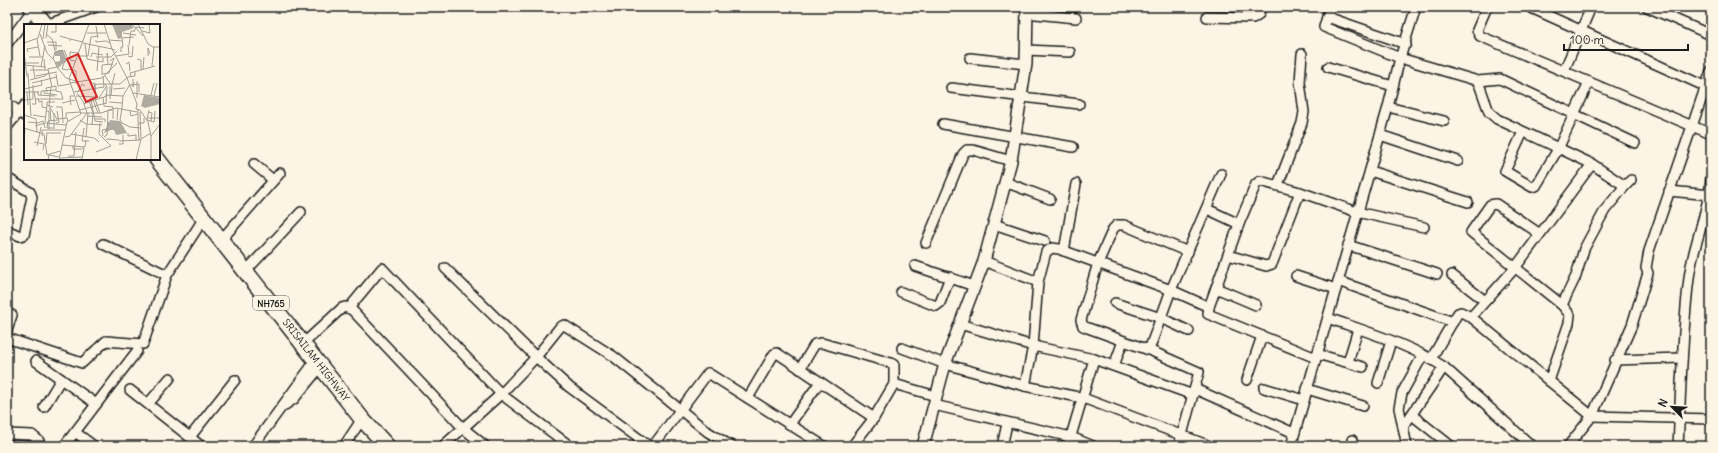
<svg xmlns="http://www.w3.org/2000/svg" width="1718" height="453" font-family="Delius,sans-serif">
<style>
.water{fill:#b0aba1;stroke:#75726c}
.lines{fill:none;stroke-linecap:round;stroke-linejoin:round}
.minor-casing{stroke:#1c1c1c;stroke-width:12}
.tertiary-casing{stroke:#1c1c1c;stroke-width:14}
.trunk-casing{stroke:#1c1c1c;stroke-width:18}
.minor{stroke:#fcf5e5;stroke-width:9}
.tertiary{stroke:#fcf5e5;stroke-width:11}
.trunk{stroke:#fcf5e5;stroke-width:15}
.labels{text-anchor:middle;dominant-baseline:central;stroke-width:3;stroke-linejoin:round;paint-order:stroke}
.shield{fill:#fcf5e5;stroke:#5f5d58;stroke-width:1}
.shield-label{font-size:9px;font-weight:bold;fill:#1c1c1c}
.street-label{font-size:10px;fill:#1c1c1c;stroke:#fcf5e5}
.inset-road{fill:none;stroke:#a29e95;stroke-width:1}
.view{fill:#d62828;fill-opacity:0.15;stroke:#d62828;stroke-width:2}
.inset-edge{fill:none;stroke:#1c1c1c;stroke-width:2}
</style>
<rect width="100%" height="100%" fill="#fcf5e5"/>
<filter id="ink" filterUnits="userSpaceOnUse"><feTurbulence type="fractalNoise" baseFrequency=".025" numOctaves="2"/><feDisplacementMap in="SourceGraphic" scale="8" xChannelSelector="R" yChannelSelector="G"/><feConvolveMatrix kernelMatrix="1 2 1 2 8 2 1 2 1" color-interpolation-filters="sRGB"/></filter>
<g filter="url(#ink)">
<!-- water -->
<path class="water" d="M24,440L36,446H7V445Z"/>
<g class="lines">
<defs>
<g id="minor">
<path d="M1330,7L1324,27L1400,58L1478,81L1500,79L1635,143"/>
<path d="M1487,7L1477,30L1480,36L1589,82"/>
<path d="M1529,7L1711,89"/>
<path d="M1647,7L1711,35"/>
<path d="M1026,13L1076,18"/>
<path d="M1207,17L1253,18L1259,14L1261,7"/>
<path d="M1327,17L1406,44"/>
<path d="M46,25L96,7"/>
<path d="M7,44L33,9"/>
<path d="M1026,50L1070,52"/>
<path d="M970,58L1026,64"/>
<path d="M1328,67L1393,86"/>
<path d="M1564,71L1591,7"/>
<path d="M1478,81L1489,112L1497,119L1592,164L1625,186L1631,180"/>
<path d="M951,88L1079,104"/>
<path d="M7,103L25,116"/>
<path d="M1388,107L1444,121"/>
<path d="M943,124L1073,147"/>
<path d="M7,127L25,105"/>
<path d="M1523,132L1505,171L1532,187L1536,186L1558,149L1589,82L1711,134"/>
<path d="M1380,135L1458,161"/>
<path d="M254,164L273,180"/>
<path d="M1370,171L1468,202"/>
<path d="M7,178L30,192L32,197L24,235L20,236L7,230"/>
<path d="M1005,182L1050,199"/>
<path d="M1278,185L1302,123L1304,112L1300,82L1302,54"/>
<path d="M1669,191L1711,195"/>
<path d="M1207,209L1239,224"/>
<path d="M994,224L1045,241"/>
<path d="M1540,234L1496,204L1490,205L1471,232L1562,305L1570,315L1569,323L1549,381"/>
<path d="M221,240L280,173"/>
<path d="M926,243L963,154L967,150H973L1011,161"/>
<path d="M103,244L167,275"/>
<path d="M1348,245L1437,274"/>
<path d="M1064,251L1076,184"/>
<path d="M1228,255L1266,266L1272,264L1300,192"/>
<path d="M984,261L1038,282"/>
<path d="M915,266L974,286"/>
<path d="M445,268L536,357L569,387L649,446"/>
<path d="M246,271L301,212"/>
<path d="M1452,275L1485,301"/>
<path d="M1296,276L1336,289"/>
<path d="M1338,281L1453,322"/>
<path d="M1216,288L1256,305"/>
<path d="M901,292L936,306L940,303L950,277"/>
<path d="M1115,303L1161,318L1189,331"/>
<path d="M1562,305L1576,276L1584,249L1605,210L1625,186"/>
<path d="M1209,307L1239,224L1256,184L1260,181L1300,192L1357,212L1424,227"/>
<path d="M349,308L382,268L501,394L570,446"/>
<path d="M7,313L12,315L7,331"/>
<path d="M1471,317L1515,268L1592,164"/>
<path d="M1328,318C1367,332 1409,344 1444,367L1532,446"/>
<path d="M960,324L1033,346L1094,359L1193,395"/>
<path d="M7,338L82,363L106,341L143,344L167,275L204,218"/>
<path d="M303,344L342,308L345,307L352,310L463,428L485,446"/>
<path d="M902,348L945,364L1025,386L1083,398L1210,446"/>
<path d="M1149,350L1171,290L1209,307L1208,314L1316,358"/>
<path d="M1317,354L1363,367"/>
<path d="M1431,359L1458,313L1461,312L1471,317L1592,416L1711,419"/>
<path d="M1615,360L1682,358"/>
<path d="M36,361L96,404"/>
<path d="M1348,362L1358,329"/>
<path d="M1114,366L1123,341"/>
<path d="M800,369L815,344L822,343L891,363L894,365V384"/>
<path d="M1247,380L1262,336"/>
<path d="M1378,383L1391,341"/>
<path d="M1025,386L1033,346L1038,282L1046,252L1052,248L1059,249L1171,290L1221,174"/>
<path d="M1264,388L1304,400"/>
<path d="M1195,389L1294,433"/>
<path d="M1307,389L1363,406"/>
<path d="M130,390L201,446"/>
<path d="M748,398L774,354L777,353L874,418"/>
<path d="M148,404L170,378"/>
<path d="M285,405L294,399L321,366"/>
<path d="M934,405L1071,437L1093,446"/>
<path d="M44,407L61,379"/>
<path d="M1412,415L1451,446"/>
<path d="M790,424L820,382"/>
<path d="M1403,427L1444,367"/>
<path d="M75,432L137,351"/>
<path d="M7,434L32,435L39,441L40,446"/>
<path d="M190,437L235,380"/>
<path d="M1352,440L1353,446"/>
<path d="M64,446L75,432L94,446"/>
<path d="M253,446L316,360"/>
<path d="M344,446L362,419"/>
<path d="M443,446L501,394L536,357L560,327L564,325L613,356L708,432L731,446"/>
<path d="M653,446L708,373L824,446"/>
<path d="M852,446L874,418L894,384L936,396"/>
<path d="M1002,446L1007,424"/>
<path d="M1068,446L1094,359"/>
<path d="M1179,446L1199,372L1149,350L1088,328L1083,326L1081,320L1098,263L1113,229L1117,225H1124L1188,252"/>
<path d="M1291,446L1388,107L1400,58L1416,7"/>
<path d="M1407,446L1399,408L1402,393L1423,355"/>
<path d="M1568,446L1592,416L1632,325L1648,273L1646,268L1649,251L1711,71"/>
<path d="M1678,446C1681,390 1682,334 1689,278C1693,244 1709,212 1711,177"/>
</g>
<path id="tertiary" d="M923,446L945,364L984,261L1011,161L1026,64L1027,7"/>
<g id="trunk">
<path d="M31,7L46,25"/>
<path d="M157,159L362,419L387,446"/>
</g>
</defs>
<!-- minor casing -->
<use href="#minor" class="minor-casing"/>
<!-- tertiary casing -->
<use href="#tertiary" class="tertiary-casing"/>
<!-- trunk casing -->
<use href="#trunk" class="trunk-casing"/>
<!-- minor -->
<use href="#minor" class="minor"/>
<!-- tertiary -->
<use href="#tertiary" class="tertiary"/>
<!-- trunk -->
<use href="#trunk" class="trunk"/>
</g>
</g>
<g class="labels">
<!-- shield labels -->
<rect class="shield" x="253" y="296" width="36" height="14" rx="3"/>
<g class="shield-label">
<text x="271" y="303">NH765</text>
</g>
<!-- street labels -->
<g class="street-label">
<text transform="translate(316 360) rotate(52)">SRISAILAM HIGHWAY</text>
</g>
</g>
<!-- overview -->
<g transform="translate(24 24)">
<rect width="136" height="136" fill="#fcf5e5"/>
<path d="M88,0L108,2L110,4L98,8V14L94,15ZM35,26H39L43,36L34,44L31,38L36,37V32H31V28ZM120,71L136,74V80L121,84L117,82ZM86,96L96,97L103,109L92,111L90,106H87L80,109Z" fill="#b0aba1"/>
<path class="inset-road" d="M80,0L88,25L91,26M94,0L110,2L119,12M114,0L124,20L129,23H136M72,2L74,14M118,7L126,9L125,0M27,8H32V0M110,8L112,3L120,4M63,9H82M99,9L112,11M16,10L23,29L30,36L33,43L42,54L55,58M22,10L28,15L31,27M36,12L46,15V17M22,14L24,0M13,15L16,32M19,15L21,0M46,15L59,18M72,16V18L82,17L86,19M85,16L98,17M23,18H32V26M0,19L14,14L18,0M59,19L88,25L103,54M61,20L63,35L79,38V34M24,21L38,22M105,21L107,7H110M0,28L3,53M4,28L3,25L14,23M97,28V23H99L98,14L110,13M54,32H64L67,13L74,12M92,32L105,30L104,21M104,32L108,33L109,22M124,32V24L126,30M5,33H19M67,33L68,29L79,31M72,33H87L93,27M20,35L21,46H24M29,35L31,28L39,26M113,35L117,36V46M51,37L46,36V28L54,29M0,39H15M40,39L44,35L40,26M40,39L38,45L44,46M84,40L83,29L84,33M102,40L105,38L106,47M0,41L22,43M9,42L11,55M128,42L130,23M17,43L21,21M44,45L52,47V60M119,45L120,33M6,46H21M73,47L75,23M4,49L7,92M32,50L34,62L46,60M78,50L85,49L90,34L86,37M78,51V41L89,40M12,52L33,48M81,52L88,62L87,71M107,52L106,49L131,42M103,54L113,80L112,85L116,86L124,98L127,112M66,55L68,60L71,59L72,74M109,55V63L110,58M6,56L21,52L25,48M8,59L33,53M46,59L78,54L93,39M81,60L83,63L82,80M88,61L91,49M106,61L115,60V68M86,62V75M27,63L25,82L33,95L43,94L44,97M28,63L24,45L33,43M0,65L18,61L17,56M71,65L70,61L75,60H96L104,53L111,52V48M89,65L101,64M14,67V71L31,72M20,67V69L33,71M0,68H15M3,68L4,81M23,68L22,64L32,62V67L37,68L39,75M50,68L80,63L79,52M54,68L58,60L61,62M53,69L60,79M109,69L136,73M17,71V67L32,66M81,71L99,72M127,71L130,59M52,72L72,73M130,72L133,59M79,73L80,82L89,83V95M75,74L82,63M113,74V57M11,75H39M14,75L15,78L18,77V83L23,84M71,75L76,89M0,76L9,75V61M67,76L71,97L79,98M69,76L74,89M65,77L69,89L68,101M85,78L98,79M38,79L51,76M8,80H12L10,67M59,80L83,72M47,81L46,72H50M29,83L23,81V78H31M32,83H38L39,99M26,84L27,97M98,84L96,96L98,99L106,103L117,104M98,84L99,72L106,60M56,86L82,79M114,86V99H120V94M125,86L123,96L130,98L131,87M22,87H25V105M106,87L107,92L114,90M116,88L117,115M124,88L128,89L127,97M30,89V105M57,89H77L92,84L113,88M0,91L12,95L13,108L20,110L23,131L36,127M9,91L21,93M63,92L78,93M42,94V89L56,88M123,94H136M71,95H81V98M56,96L62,100L78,101M93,96L94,84M4,98L14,99L19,97L21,104M21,98L23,81M32,99L35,98L33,87M11,102L21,99L42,101M0,104L13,108M30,104H23L24,97L34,96M60,104L58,117H65M24,109H37M104,109V112L112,111V116M47,110L70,114L75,118M18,112V106H41M79,112L78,106L83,105L85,98M41,113L46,112L63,89L60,80M62,113L64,89M80,113L83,111L84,86H88M82,115L95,116M115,116L114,100H116M0,117L1,105M95,117L117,116M10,118L20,120L19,126M22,120L23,108M95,120H99V111M38,121L61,123L62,116M49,121V125H58M13,122L17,103M72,128L87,122L75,110L76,99M44,132H50L52,108M36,134L58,133M58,135L60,124H58M24,136L25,131L35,133M35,136L43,98L57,90L45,55L65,0M112,136L117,115L127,109M127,136V112L136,100"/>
<path class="view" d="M54,30L73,73L62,78L43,35Z"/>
<rect width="136" height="136" class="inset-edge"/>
</g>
<!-- margin -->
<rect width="1718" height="453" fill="none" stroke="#fcf5e5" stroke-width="24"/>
<rect x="12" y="12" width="1694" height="429" fill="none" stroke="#1c1c1c" stroke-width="1.5" filter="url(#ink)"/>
<!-- north arrow -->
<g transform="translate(1672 407) rotate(294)" stroke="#fcf5e5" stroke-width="3" paint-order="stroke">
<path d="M0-3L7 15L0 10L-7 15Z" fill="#1c1c1c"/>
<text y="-6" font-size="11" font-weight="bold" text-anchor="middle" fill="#1c1c1c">N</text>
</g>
<!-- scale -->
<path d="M1564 44v6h124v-6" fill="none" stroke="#1c1c1c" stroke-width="2"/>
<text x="1570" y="44" font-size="12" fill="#1c1c1c" stroke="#fcf5e5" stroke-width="3" paint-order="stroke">100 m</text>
</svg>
